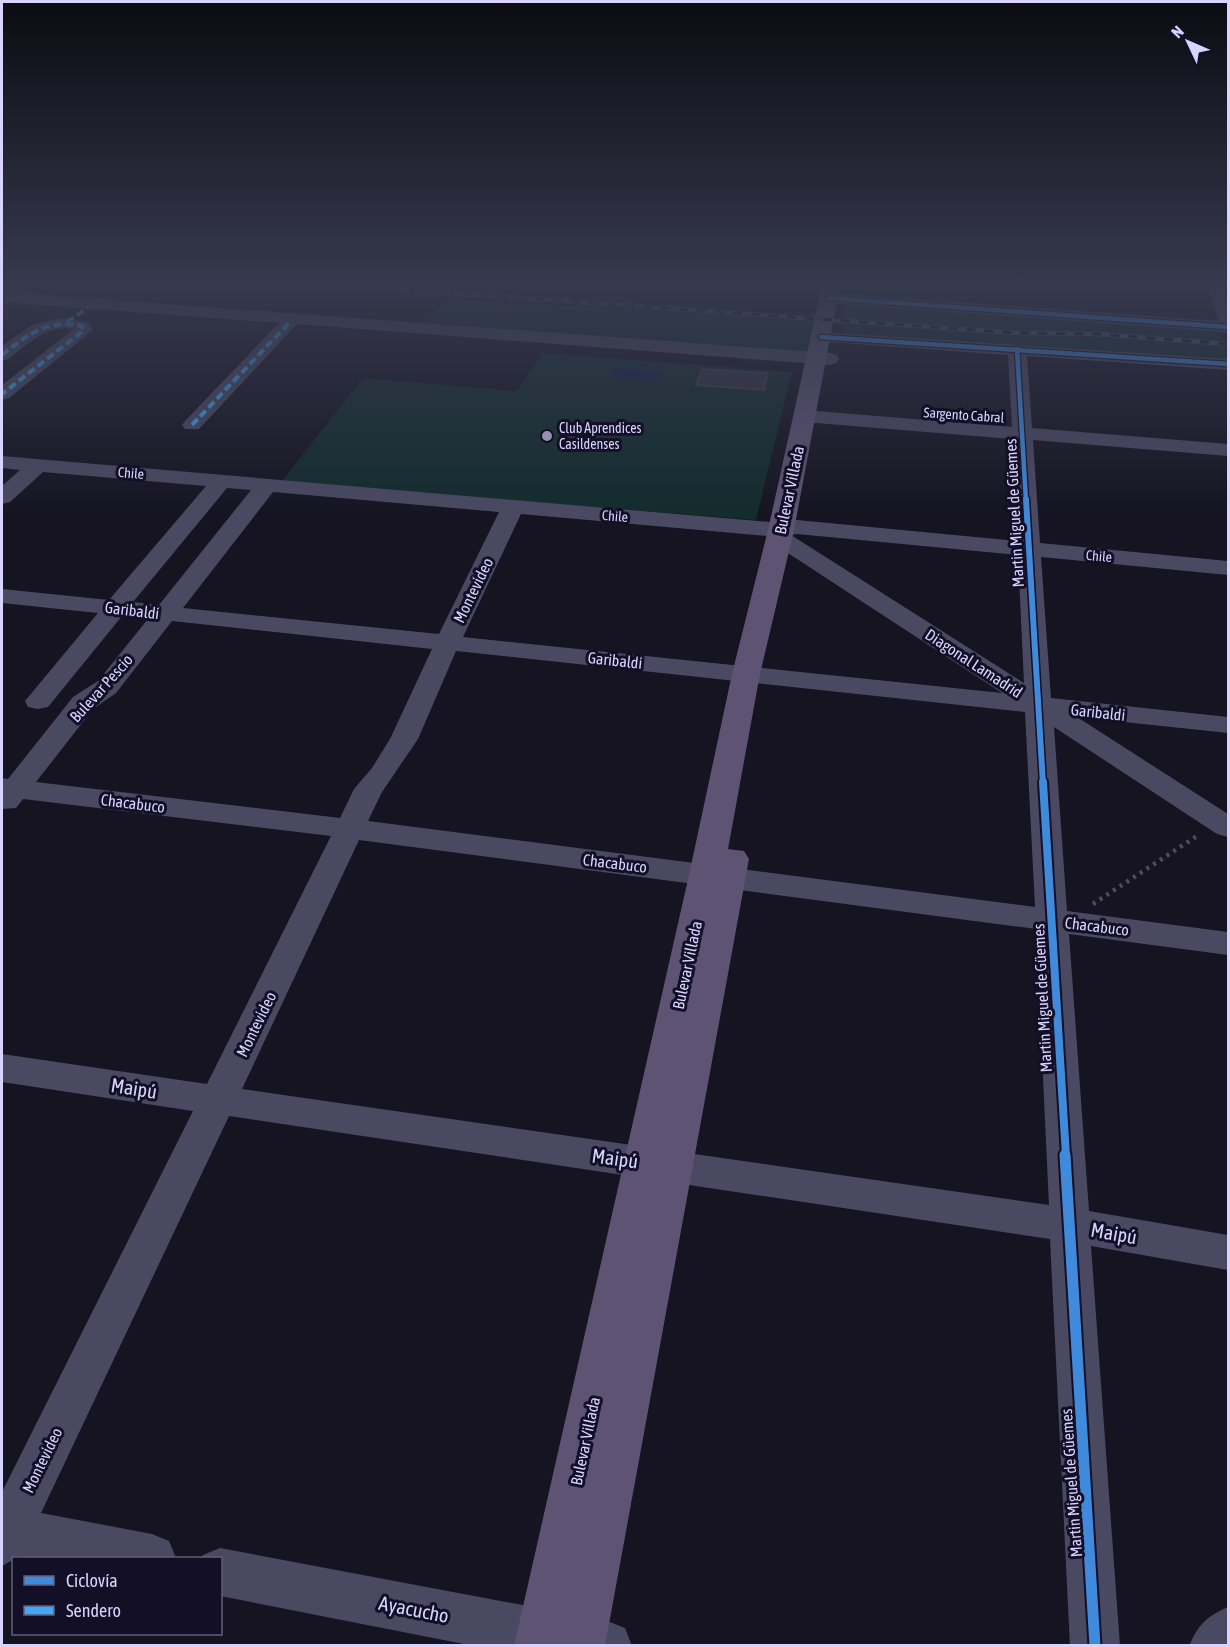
<svg xmlns="http://www.w3.org/2000/svg" width="1230" height="1647" font-family="'Asap Condensed',sans-serif">
<style>
.green{fill:#132c2d}
.water{fill:#0d2144}
.building{fill:#343243;stroke:#433f54;stroke-width:1.5}
.lines{fill:none;stroke-linecap:round;stroke-linejoin:round}
.path{stroke:#44505f;stroke-width:4.5;stroke-dasharray:3 5;stroke-linecap:butt}
.minor{fill:#4a4962;fill-rule:evenodd}
.major{fill:#5e5373;fill-rule:evenodd}
.rail-casing{stroke:#43596b;stroke-width:4.5}
.rail{stroke:#130f26;stroke-width:3;stroke-dasharray:9;stroke-linecap:butt}
.quiet{stroke:#3fa9f5;stroke-width:4;stroke-dasharray:8 4;stroke-linecap:butt}
.cycleway-far3-casing{stroke:#130f26;stroke-width:7}
.cycleway-far2-casing{stroke:#130f26;stroke-width:9}
.cycleway-far1-casing{stroke:#130f26;stroke-width:12}
.cycleway-casing{stroke:#130f26;stroke-width:15}
.cycleway-far3{stroke:#408adc;stroke-width:4.5}
.cycleway-far2{stroke:#408adc;stroke-width:6}
.cycleway-far1{stroke:#408adc;stroke-width:8}
.cycleway{stroke:#408adc;stroke-width:11}
.poi-dot{fill:#9591b1;stroke:#130f26;stroke-width:2}
.labels{text-anchor:middle;dominant-baseline:central;stroke-width:6;stroke-linejoin:round;paint-order:stroke}
.far-street-label{font-size:14px;fill:#d9d4ff;stroke:#130f26}
.far-poi-label{font-size:14px;fill:#d9d4ff;stroke:#130f26;text-anchor:start}
.street-label{font-size:16px;fill:#d9d4ff;stroke:#130f26}
.near-street-label{font-size:20px;fill:#d9d4ff;stroke:#130f26}
</style>
<rect width="100%" height="100%" fill="#161421"/>
<!-- green -->
<g class="green">
<path d="M447,299L816,320L807,354L423,326Z"/>
<path d="M859,304L1222,331L1228,360L841,334L846,306Z"/>
<path d="M543,353L792,372L756,520L281,482L363,378L517,391Z"/>
</g>
<!-- water -->
<path class="water" d="M616,368L662,372L658,381L610,378Z"/>
<!-- building -->
<path class="building" d="M702,369L768,373L764,390L696,385Z"/>
<g class="lines">
<!-- path -->
<path class="path" d="M1093,904L1200,834"/>
<!-- minor -->
<g class="minor">
<path d="M1207,285H1223L1228,299V332L828,303L822,302L819,298L822,294L828,293L1219,321Z"/>
<path d="M2,292L830,353L837,355L839,359L837,363L830,365L297,324L199,429H185L182,425L185,421L279,323L2,302Z"/>
<path d="M59,318L88,322L93,330L9,398L2,400V385L74,329C48,324 27,344 9,359L2,361V346L32,325Z"/>
<path d="M821,332L1228,359V370L1027,356L1032,428L1228,444V456L1033,440L1040,543L1228,561V575L1041,557L1051,698L1228,717V733L1077,717L1228,814V837L1217,834L1054,727L1067,911L1228,932V955L1069,934L1089,1211L1228,1235V1270L1091,1246L1120,1646H1070L1050,1239L229,1116L41,1513L152,1534L169,1541L176,1558H32L20,1556L2,1566V1492L193,1111L2,1082V1054L207,1084L331,836L23,799L16,808L2,809V778L8,779L73,697L98,681L148,619L122,616L48,707L38,709L28,707L25,701L98,613L2,603V589L109,600L206,486L43,472L10,502L2,504V486L20,470L2,468V456L781,523L797,520L1017,541L1012,439L804,422L797,420L794,416L797,412L804,410L1012,427L1008,355L815,341L812,337L815,333ZM227,488L251,490L159,605L133,602ZM273,492L499,512L439,634L183,608ZM521,514L768,536L771,542L1002,693L463,637ZM797,534L1018,555L1024,683L791,535ZM172,621L432,649L390,739L372,768L354,789L340,818L36,782L93,709L116,693ZM456,651L1025,712L1035,907L368,821L382,792L418,739ZM359,840L1036,929L1049,1205L242,1089Z"/>
<path d="M220,1548L607,1621L625,1628L632,1646H474L220,1596V1558H201L203,1555Z"/>
<path d="M1228,1607V1646H1189C1198,1625 1207,1616 1228,1607Z"/>
</g>
<!-- major -->
<path class="major" d="M822,285H840L794,530L760,674L728,849L744,851L749,859L605,1646H514L689,875L732,674L768,530Z"/>
<defs>
<path id="rail" d="M338,285L1016,333L1098,334L1228,344"/>
</defs>
<!-- rail casing -->
<use href="#rail" class="rail-casing"/>
<!-- rail -->
<use href="#rail" class="rail"/>
<!-- quiet -->
<g class="quiet">
<path d="M67,322L88,308"/>
<path d="M2,355C27,335 49,318 82,326L84,330L2,394"/>
<path d="M192,425L289,323"/>
</g>
<defs>
<g id="cycleway-far3">
<path d="M828,298L1228,327"/>
<path d="M821,337L1228,364"/>
<path d="M1017,349L1026,501"/>
</g>
<path id="cycleway-far2" d="M1026,499L1043,784"/>
<path id="cycleway-far1" d="M1043,782L1066,1156"/>
<path id="cycleway" d="M1065,1155L1095,1646"/>
</defs>
<!-- cycleway-far3 casing -->
<use href="#cycleway-far3" class="cycleway-far3-casing"/>
<!-- cycleway-far2 casing -->
<use href="#cycleway-far2" class="cycleway-far2-casing"/>
<!-- cycleway-far1 casing -->
<use href="#cycleway-far1" class="cycleway-far1-casing"/>
<!-- cycleway casing -->
<use href="#cycleway" class="cycleway-casing"/>
<!-- cycleway-far3 -->
<use href="#cycleway-far3" class="cycleway-far3"/>
<!-- cycleway-far2 -->
<use href="#cycleway-far2" class="cycleway-far2"/>
<!-- cycleway-far1 -->
<use href="#cycleway-far1" class="cycleway-far1"/>
<!-- cycleway -->
<use href="#cycleway" class="cycleway"/>
</g>
<!-- sky -->
<linearGradient id="sky" x2="0" y2="1"><stop stop-color="#0c0b12"/><stop offset="0.55" stop-color="#363a4e"/><stop offset="1" stop-color="#363a4e" stop-opacity="0"/></linearGradient>
<rect width="1230" height="516" fill="url(#sky)"/>
<!-- markers -->
<circle class="poi-dot" cx="547" cy="436" r="6"/>
<g class="labels">
<!-- far-street labels -->
<g class="far-street-label">
<text transform="translate(964 415) rotate(4)">Sargento Cabral</text>
<text transform="translate(131 473) rotate(5)">Chile</text>
<text transform="translate(615 516) rotate(5)">Chile</text>
<text transform="translate(1099 556) rotate(5)">Chile</text>
</g>
<!-- far-poi labels -->
<g class="far-poi-label">
<text x="559" y="428">Club Aprendices<tspan x="559" dy="16">Casildenses</tspan></text>
</g>
<!-- street labels -->
<g class="street-label">
<text transform="translate(789 490) rotate(-78)">Bulevar Villada</text>
<text transform="translate(1014 513) rotate(-93)">Martin Miguel de Güemes</text>
<text transform="translate(473 590) rotate(-64)">Montevideo</text>
<text transform="translate(132 610) rotate(7)">Garibaldi</text>
<text transform="translate(615 660) rotate(6)">Garibaldi</text>
<text transform="translate(974 663) rotate(33)">Diagonal Lamadrid</text>
<text transform="translate(101 688) rotate(-48)">Bulevar Pescio</text>
<text transform="translate(1098 712) rotate(6)">Garibaldi</text>
<text transform="translate(133 803) rotate(7)">Chacabuco</text>
<text transform="translate(615 863) rotate(7)">Chacabuco</text>
<text transform="translate(1097 926) rotate(7)">Chacabuco</text>
<text transform="translate(687 965) rotate(-78)">Bulevar Villada</text>
<text transform="translate(1042 998) rotate(-93)">Martin Miguel de Güemes</text>
<text transform="translate(256 1024) rotate(-64)">Montevideo</text>
<text transform="translate(585 1441) rotate(-78)">Bulevar Villada</text>
<text transform="translate(42 1460) rotate(-64)">Montevideo</text>
<text transform="translate(1071 1483) rotate(-94)">Martin Miguel de Güemes</text>
</g>
<!-- near-street labels -->
<g class="near-street-label">
<text transform="translate(134 1088) rotate(9)">Maipú</text>
<text transform="translate(615 1158) rotate(8)">Maipú</text>
<text transform="translate(1114 1233) rotate(10)">Maipú</text>
<text transform="translate(414 1609) rotate(11)">Ayacucho</text>
</g>
</g>
<!-- border -->
<rect width="1230" height="1647" fill="none" stroke="#d9d4ff" stroke-width="6"/>
<!-- legend -->
<rect x="12" y="1557" width="210" height="78" fill="#130f26" stroke="#625e7d" stroke-width="1.5"/>
<rect x="24" y="1576" width="30" height="9" fill="#408adc" stroke="#625e7d" stroke-width="1.5"/>
<text x="66" y="1587" font-size="18" fill="#d9d4ff">Ciclovía</text>
<rect x="24" y="1606" width="30" height="9" fill="#3fa9f5" stroke="#625e7d" stroke-width="1.5"/>
<text x="66" y="1617" font-size="18" fill="#d9d4ff">Sendero</text>
<!-- north arrow -->
<g transform="translate(1188 42) rotate(314)" stroke="#130f26" stroke-width="4.5" paint-order="stroke">
<path d="M0-4.5L10 22L0 15L-10 22Z" fill="#d9d4ff"/>
<text y="-9" font-size="16" font-weight="bold" text-anchor="middle" fill="#d9d4ff">N</text>
</g>
</svg>
